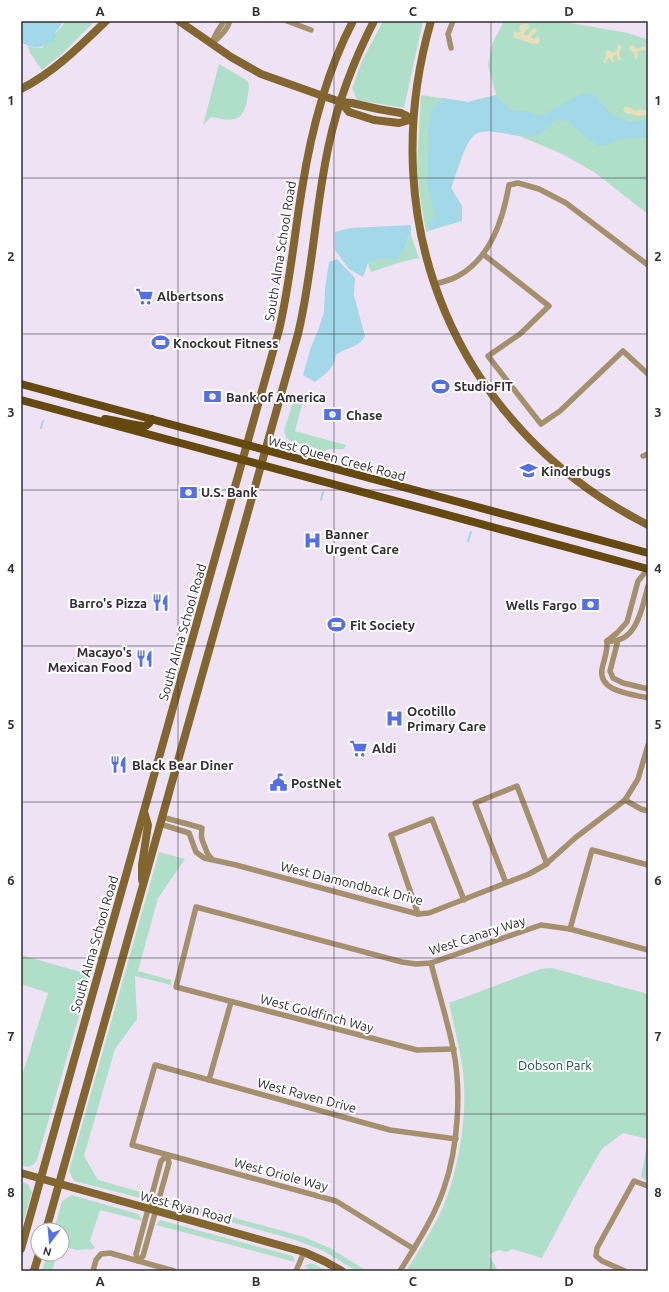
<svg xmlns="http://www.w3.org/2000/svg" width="669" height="1292" font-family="Ubuntu,sans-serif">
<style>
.green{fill:#b0dfc9}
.sand{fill:#e8deb9}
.water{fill:#a2d8e7}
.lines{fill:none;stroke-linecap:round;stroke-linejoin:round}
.stream{stroke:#a2d8e7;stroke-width:2}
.street{stroke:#a5906e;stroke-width:5.5}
.secondary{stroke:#836530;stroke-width:8}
.primary{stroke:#66490f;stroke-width:8}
.grid{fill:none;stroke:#332e35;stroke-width:1;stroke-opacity:0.55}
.labels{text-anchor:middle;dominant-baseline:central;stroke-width:4;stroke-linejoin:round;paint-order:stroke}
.street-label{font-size:13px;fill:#332e35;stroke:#fff}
.poi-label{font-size:13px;font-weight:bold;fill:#332e35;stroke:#fff;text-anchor:start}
.park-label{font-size:13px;fill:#19533d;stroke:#fff}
.neatline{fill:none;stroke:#332e35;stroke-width:1.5}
.grid-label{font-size:13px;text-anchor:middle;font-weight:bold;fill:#332e35}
</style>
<rect width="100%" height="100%" fill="#efe2f5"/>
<!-- green -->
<g class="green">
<path d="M64,21H95L63,53L42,70L30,53L28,47L42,48L63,25Z"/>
<path d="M383,21H423L404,108L357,100L352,88L362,61Z"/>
<path d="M504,21H559L628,33L648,40V214L594,172L562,154L517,135L489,131L479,132L471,137L465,149L451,188L462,206V221L450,224L426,232L420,197L417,166L421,95L468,102L496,95L488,65L493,42Z"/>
<path d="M219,64L248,81C250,87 248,94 247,100C243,124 230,121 211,117L203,125Z"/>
<path d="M411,235L419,258L401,262L371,272L368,263L405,249L408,238Z"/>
<path d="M303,397H304L295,431L346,445L344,449H330L323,451L291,441L286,438L284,430L293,403Z"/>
<path d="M159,852L185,859L158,898L138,971L171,980V985L135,976L137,1019L115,1049L84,1156L98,1180L148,1194L144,1199L74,1181L69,1171Z"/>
<path d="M21,955L91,975L37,1160L34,1164L28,1167L21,1165V1079L48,993L21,984Z"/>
<path d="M552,968L648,994V1139L623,1133L602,1149L578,1190L542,1258L512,1249L506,1252L498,1250L489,1255L498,1271H478L475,1269L474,1271H406C419,1250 433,1230 443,1207C459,1169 468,1114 463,1072C460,1049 454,1026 449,1003L540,969Z"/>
<path d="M648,1140V1176L646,1180L641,1177Z"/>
<path d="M21,1182L28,1184L32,1192L21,1230Z"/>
<path d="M72,1195L138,1214L143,1221L100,1210L90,1241L95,1248L91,1250L88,1249L76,1250L62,1246V1230H54L62,1201Z"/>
<path d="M164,1198L304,1237L330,1248L367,1271H356L322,1250L292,1239L166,1204Z"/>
<path d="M160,1220L293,1256L295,1262L156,1225Z"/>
<path d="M47,1254H57L52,1271H42Z"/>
<path d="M311,1263L328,1271H313L304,1266Z"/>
</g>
<!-- sand -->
<g class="sand">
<path d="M527,23L530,27L525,31L524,35H528L533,28L537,29L536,32L531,37L534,39L538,36L540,40L538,44H532L513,37L514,31L517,33L520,32L519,27L521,25Z"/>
<path d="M619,44L622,46L619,54L621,60L619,61L617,55L613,56L614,62H612L609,57L605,63H603L606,56L605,53L607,50L613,53L616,51Z"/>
<path d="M633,45L637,49L645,46L646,50L638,51L637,59L635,58L634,53L629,49L630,46Z"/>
<path d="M625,106L631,108L635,111L640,109L643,110H648V115L637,116L633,114L626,113L623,110Z"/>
</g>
<!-- water -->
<g class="water">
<path d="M21,21H64L55,33L57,36C47,48 34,51 21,42Z"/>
<path d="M586,93L594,95L612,115L630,122L648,120V138L646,137L618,140L609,144L599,146L584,136L569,122L558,119C548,124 545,134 533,136C524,138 511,134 502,133C495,132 487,130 480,132C465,135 456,175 451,188L462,206V221L430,230L428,222L435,217L427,183L429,143L428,126L432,107L443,98L468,102L496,95C501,101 508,109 516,111C520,112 524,110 528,112C535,114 536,117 543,115L577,96Z"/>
<path d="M411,225V235L408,238L405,249L395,260L382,258L368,263L363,277L349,269L335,250V232L351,228Z"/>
<path d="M337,259L355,278L354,296L365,336C359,348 346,347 336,355C334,368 326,374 315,382L303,375L311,347L319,328L324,312L325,289L329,262Z"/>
</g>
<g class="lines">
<!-- stream -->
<g class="stream">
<path d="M41,428L43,421"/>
<path d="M321,500L323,492"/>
<path d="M468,541L471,532"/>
</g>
<!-- street -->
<g class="street">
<path d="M287,21L311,30"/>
<path d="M212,42L217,32L224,21"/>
<path d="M211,44C219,38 227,31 230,21"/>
<path d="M451,48L448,34L453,21"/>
<path d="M483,254L549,306L520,334L488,356L541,424L560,411L623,351L648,374"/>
<path d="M435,284C443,282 451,280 458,276C491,258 503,219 509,185L518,183L539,189L566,203L648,265"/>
<path d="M643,456L648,454"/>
<path d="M618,640L610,671L613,678L623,683L648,689"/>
<path d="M607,641C608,651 604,659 602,669C598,692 632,694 648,698"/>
<path d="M607,641L617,633L627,622L638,581L648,569"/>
<path d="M607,641C637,644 642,608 648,586"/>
<path d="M625,800L641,809L648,811"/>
<path d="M162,817L202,828C201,838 201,838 205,847C207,852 207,855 211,858"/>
<path d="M160,824L189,833L196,852L204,858L236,865L418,914L429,913L529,874L545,865L575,838L625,800L638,779L648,745"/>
<path d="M506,883L475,803L517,786L547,864"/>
<path d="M418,914L391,835L432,819L464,900"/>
<path d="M570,929L592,850L648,865"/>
<path d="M454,1049L417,1050L176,987L196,907L402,962L416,964L431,963L541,925L570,929L648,950"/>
<path d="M209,1080L231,1002"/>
<path d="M414,1249L336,1201L132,1145L155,1065L390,1130L456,1139"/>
<path d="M138,1261L143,1256L169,1163L167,1155"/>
<path d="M138,1261L136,1254L161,1161L167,1155"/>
<path d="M93,1271L96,1260L101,1254L110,1253L174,1271"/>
<path d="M296,1271L304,1252"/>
<path d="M400,1271C416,1245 434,1218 444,1188C458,1148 462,1090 453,1048C447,1019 438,991 431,963"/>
<path d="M625,1271L602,1261L596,1256L597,1248L634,1181L648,1186"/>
</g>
<!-- secondary -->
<g class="secondary">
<path d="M179,21L231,57L261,74L323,96L341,102L352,103L378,109L401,113L413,119"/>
<path d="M431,21C372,226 457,428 648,525"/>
<path d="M21,89C54,72 79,47 106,21"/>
<path d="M341,102L349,112L374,120L399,123L413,119"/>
<path d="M142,880V865L148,825L144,812"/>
<path d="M21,1173L304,1252L324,1261L342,1271"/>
<path d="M46,1230L298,334C313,272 315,207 329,144C338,102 354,60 374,21"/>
<path d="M21,1249L279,330C290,284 294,236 302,189C311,131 326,73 353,21"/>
<path d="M34,1271L39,1254"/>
</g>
<!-- primary -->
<g class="primary">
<path d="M21,384L648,553"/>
<path d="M21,400L648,569"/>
<path d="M105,419C113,420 141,427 145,426C149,425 150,422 152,419"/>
</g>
</g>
<!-- grid -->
<path class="grid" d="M178,21V1271M334,21V1271M491,21V1271M21,178H648M21,334H648M21,490H648M21,646H648M21,802H648M21,958H648M21,1114H648"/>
<!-- icons -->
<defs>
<symbol id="supermarket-bare" viewBox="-9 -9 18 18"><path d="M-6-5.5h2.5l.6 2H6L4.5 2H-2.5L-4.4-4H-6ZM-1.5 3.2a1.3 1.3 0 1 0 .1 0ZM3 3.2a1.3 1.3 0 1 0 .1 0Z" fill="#556fe4" stroke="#fff" stroke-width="2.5" paint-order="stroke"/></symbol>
<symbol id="stadium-bare" viewBox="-9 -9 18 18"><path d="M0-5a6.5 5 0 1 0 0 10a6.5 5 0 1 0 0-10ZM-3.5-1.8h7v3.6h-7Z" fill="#556fe4" stroke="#fff" stroke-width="2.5" paint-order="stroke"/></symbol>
<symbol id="bank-bare" viewBox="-9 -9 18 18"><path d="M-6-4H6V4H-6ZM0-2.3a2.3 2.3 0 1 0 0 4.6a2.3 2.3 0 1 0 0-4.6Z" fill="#556fe4" stroke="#fff" stroke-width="2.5" paint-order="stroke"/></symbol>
<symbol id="school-bare" viewBox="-9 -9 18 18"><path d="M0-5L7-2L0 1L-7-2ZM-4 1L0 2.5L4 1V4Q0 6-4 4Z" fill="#556fe4" stroke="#fff" stroke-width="2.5" paint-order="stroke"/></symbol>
<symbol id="hospital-bare" viewBox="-9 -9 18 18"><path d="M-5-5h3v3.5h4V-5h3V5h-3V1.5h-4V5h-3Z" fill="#556fe4" stroke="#fff" stroke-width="2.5" paint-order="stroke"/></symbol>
<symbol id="restaurant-bare" viewBox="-9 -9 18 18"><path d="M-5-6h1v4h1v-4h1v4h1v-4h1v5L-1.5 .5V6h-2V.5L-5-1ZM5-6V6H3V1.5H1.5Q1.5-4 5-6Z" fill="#556fe4" stroke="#fff" stroke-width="2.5" paint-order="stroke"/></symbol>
<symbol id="civic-bare" viewBox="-9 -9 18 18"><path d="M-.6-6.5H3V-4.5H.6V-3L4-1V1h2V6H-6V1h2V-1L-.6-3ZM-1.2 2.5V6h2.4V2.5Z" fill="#556fe4" stroke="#fff" stroke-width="2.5" paint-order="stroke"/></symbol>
</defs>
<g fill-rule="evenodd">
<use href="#supermarket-bare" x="132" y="284" width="25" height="25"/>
<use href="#stadium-bare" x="148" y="330" width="25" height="25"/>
<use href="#stadium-bare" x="428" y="374" width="25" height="25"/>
<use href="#bank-bare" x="200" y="384" width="25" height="25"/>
<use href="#bank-bare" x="320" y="402" width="25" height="25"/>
<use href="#school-bare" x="516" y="458" width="25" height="25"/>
<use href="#bank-bare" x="176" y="480" width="25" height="25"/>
<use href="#hospital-bare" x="300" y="528" width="25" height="25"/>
<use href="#restaurant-bare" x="148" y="590" width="25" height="25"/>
<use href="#bank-bare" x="578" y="592" width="25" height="25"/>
<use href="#stadium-bare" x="324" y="612" width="25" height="25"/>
<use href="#restaurant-bare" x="132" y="646" width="25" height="25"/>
<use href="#hospital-bare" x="382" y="706" width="25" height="25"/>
<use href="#supermarket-bare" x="346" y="736" width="25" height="25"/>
<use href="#restaurant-bare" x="106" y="752" width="25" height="25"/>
<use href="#civic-bare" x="266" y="770" width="25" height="25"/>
</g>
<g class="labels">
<!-- street labels -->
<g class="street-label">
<text transform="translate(280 251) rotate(-81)">South Alma School Road</text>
<text transform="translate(337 458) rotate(15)">West Queen Creek Road</text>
<text transform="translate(182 632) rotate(-74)">South Alma School Road</text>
<text transform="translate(352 883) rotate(14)">West Diamondback Drive</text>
<text transform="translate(477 935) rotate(-18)">West Canary Way</text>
<text transform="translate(94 944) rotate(-74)">South Alma School Road</text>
<text transform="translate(317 1013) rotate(15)">West Goldfinch Way</text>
<text transform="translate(307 1095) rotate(15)">West Raven Drive</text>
<text transform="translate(281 1174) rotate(15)">West Oriole Way</text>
<text transform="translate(186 1207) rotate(15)">West Ryan Road</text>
</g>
<!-- poi labels -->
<g class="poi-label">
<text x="157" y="296">Albertsons</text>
<text x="173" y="343">Knockout Fitness</text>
<text x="454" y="386">StudioFIT</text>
<text x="226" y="397">Bank of America</text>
<text x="346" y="415">Chase</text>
<text x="541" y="471">Kinderbugs</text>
<text x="201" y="492">U.S. Bank</text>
<text x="325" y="534">Banner<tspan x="325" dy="15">Urgent Care</tspan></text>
<text x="147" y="603" text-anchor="end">Barro's Pizza</text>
<text x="577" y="605" text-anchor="end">Wells Fargo</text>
<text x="350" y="625">Fit Society</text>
<text x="132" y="652" text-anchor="end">Macayo's<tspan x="132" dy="15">Mexican Food</tspan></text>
<text x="407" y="711">Ocotillo<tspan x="407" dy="15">Primary Care</tspan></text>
<text x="372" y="748">Aldi</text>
<text x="132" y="765">Black Bear Diner</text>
<text x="291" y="783">PostNet</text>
</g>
<!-- park labels -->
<g class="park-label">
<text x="555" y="1065">Dobson Park</text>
</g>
</g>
<!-- border -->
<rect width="669" height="1292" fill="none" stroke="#ffffff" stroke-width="44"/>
<!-- north arrow -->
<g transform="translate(50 1242) rotate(196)"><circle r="19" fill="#ffffff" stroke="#adabae"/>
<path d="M0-3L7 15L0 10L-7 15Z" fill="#556fe4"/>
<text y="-6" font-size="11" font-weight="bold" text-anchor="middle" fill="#332e35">N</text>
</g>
<rect x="22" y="22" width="625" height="1248" class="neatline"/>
<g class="grid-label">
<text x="100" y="16">A</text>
<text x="256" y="16">B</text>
<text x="413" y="16">C</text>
<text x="569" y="16">D</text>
<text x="11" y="105">1</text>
<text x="658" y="105">1</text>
<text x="11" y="261">2</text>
<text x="658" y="261">2</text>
<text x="11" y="417">3</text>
<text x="658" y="417">3</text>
<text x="11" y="573">4</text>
<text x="658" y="573">4</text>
<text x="11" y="729">5</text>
<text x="658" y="729">5</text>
<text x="11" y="885">6</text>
<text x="658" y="885">6</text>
<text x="11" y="1041">7</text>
<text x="658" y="1041">7</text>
<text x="11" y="1197">8</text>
<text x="658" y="1197">8</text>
<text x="100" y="1286">A</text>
<text x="256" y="1286">B</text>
<text x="413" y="1286">C</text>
<text x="569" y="1286">D</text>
</g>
</svg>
